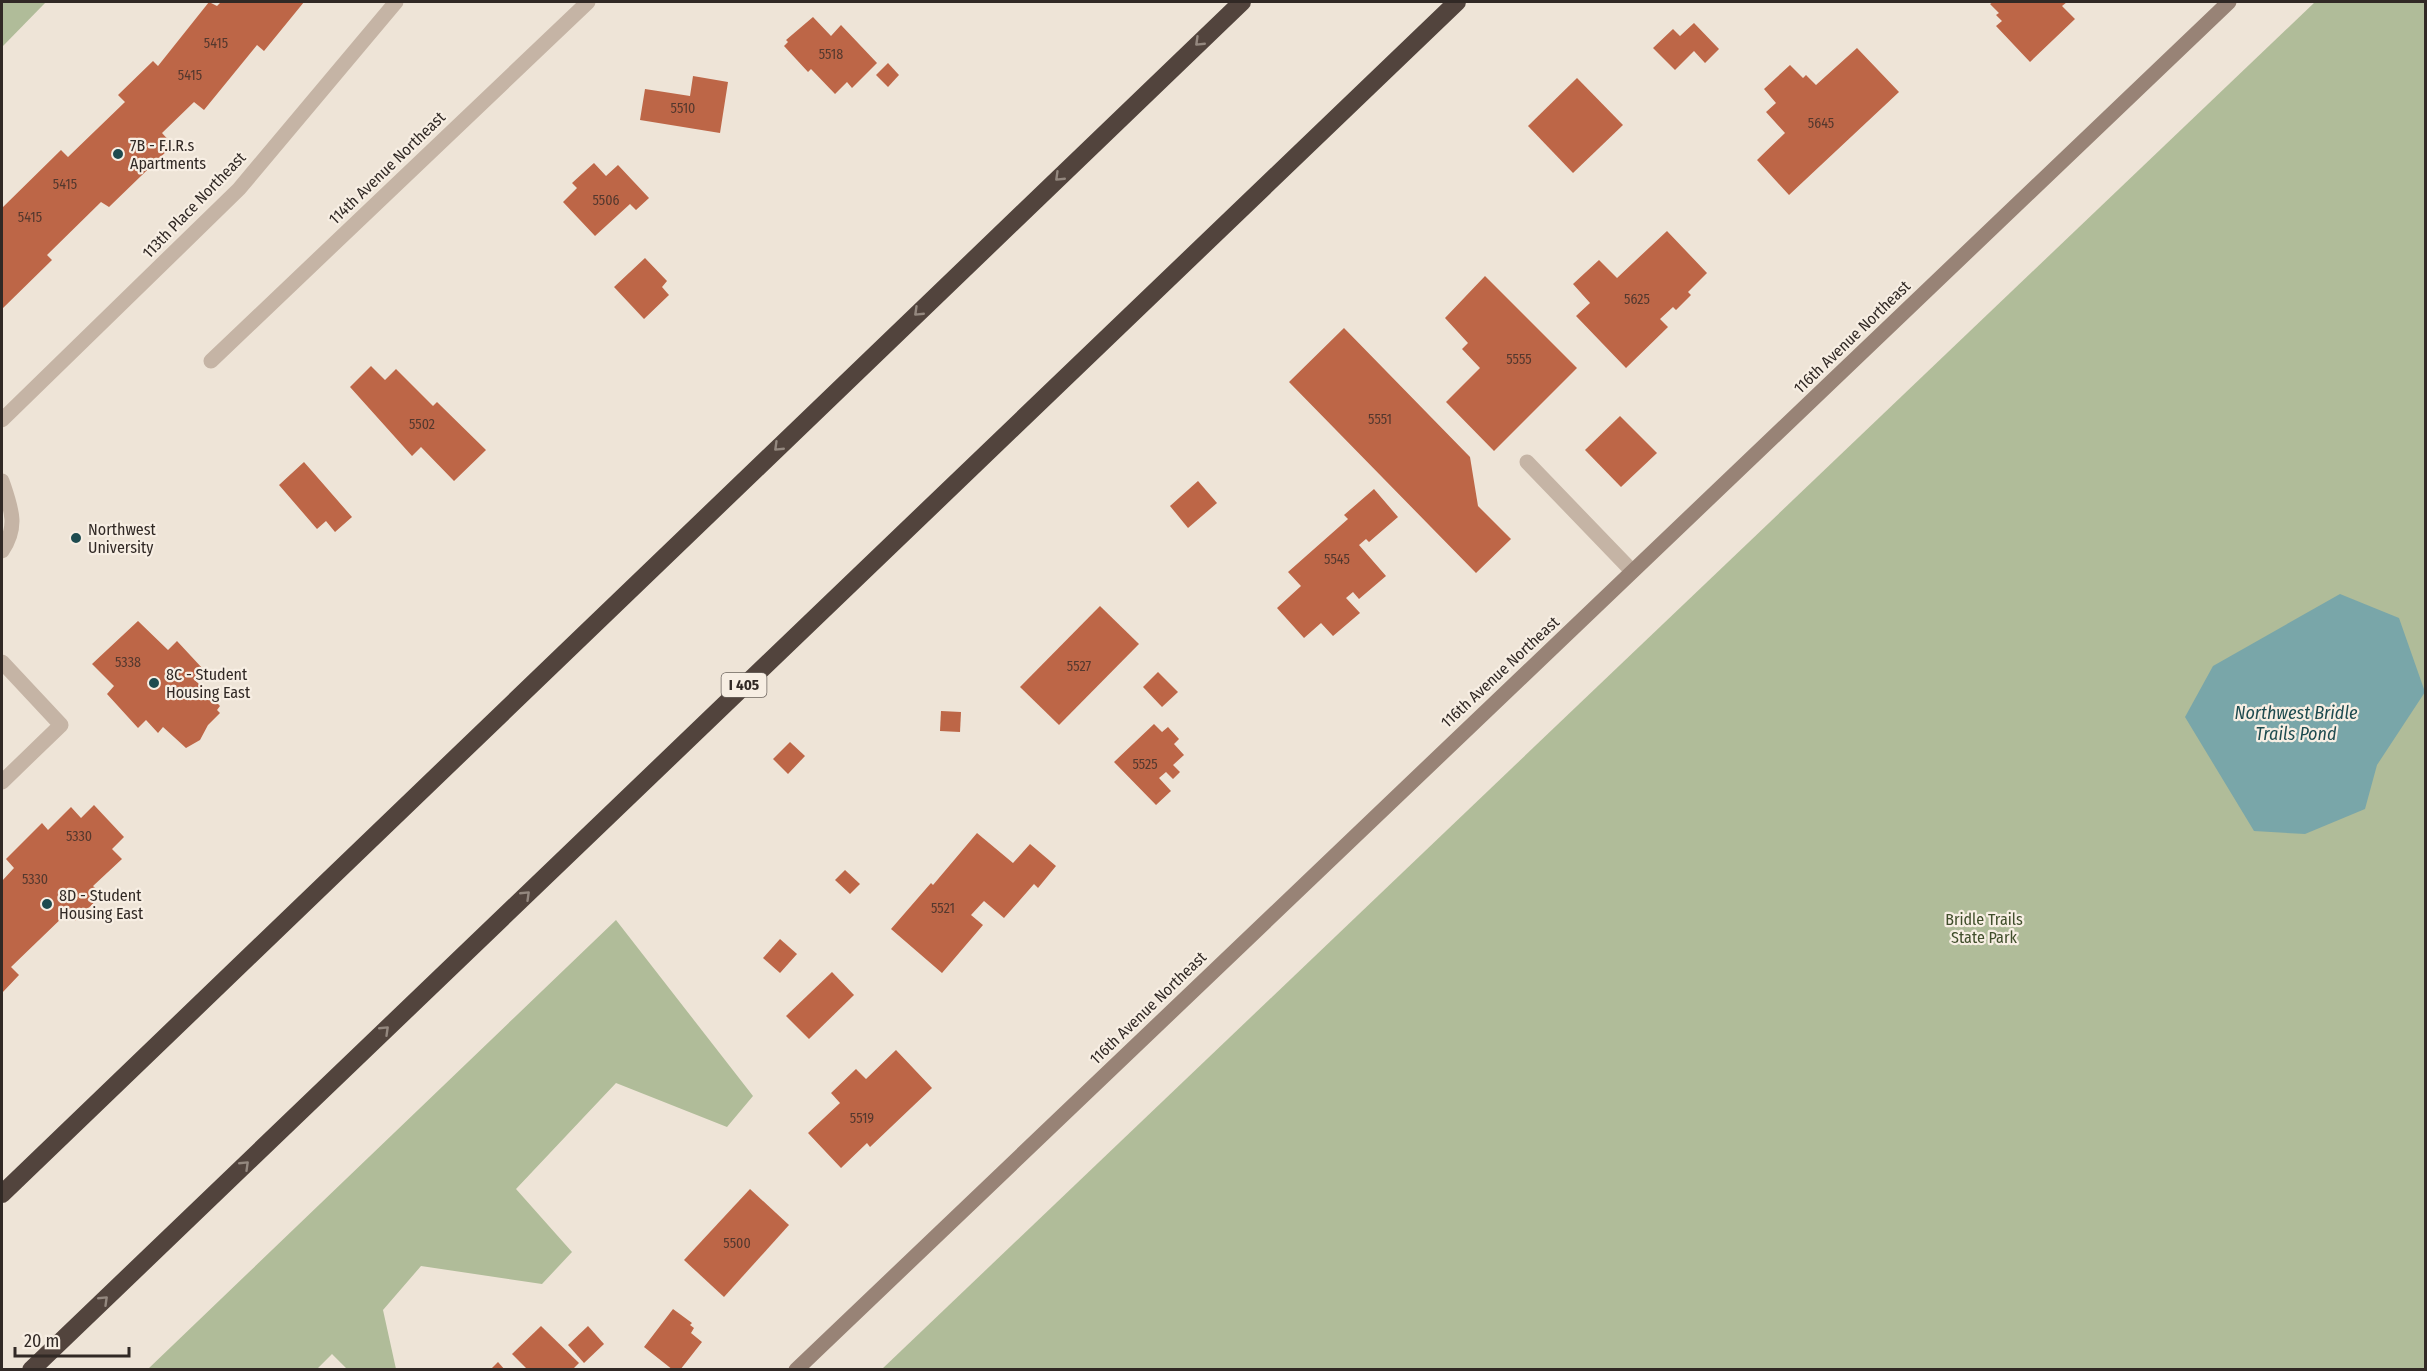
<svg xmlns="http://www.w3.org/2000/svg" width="2427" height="1371" font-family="'Fira Sans Condensed',sans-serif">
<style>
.green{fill:#b0bc99}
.water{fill:#79a6a9}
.building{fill:#bd6647}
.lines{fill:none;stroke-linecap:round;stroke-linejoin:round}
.lane{stroke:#c5b4a5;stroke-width:15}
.street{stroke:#c5b4a5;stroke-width:15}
.secondary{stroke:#988376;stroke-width:15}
.highway{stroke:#52443d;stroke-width:18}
.oneway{stroke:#94887f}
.poi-dot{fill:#1e4b4f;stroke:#f7eee3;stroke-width:2}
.labels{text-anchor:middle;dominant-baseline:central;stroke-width:4.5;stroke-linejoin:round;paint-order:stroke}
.number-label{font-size:14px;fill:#54382e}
.shield{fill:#f7eee3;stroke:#6c645e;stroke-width:1.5}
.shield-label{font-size:15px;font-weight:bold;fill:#312925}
.poi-label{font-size:16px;fill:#312925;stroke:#f7eee3;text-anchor:start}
.street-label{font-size:16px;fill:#312925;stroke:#f7eee3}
.park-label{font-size:16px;fill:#404e2b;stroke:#f7eee3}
.water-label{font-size:18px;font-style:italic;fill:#1e4b4f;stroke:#f7eee3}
</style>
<rect width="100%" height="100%" fill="#eee4d7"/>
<!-- green -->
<g class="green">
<path d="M2,2H46L2,47Z"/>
<path d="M2315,2H2425V1369L881,1370Z"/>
<path d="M616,920L753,1096L727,1127L616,1083L516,1189L572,1252L542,1284L421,1266L383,1310L396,1369H347L332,1354L317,1369H148Z"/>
</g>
<!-- water -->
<path class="water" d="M2340,594L2399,618L2425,692L2377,765L2365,809L2305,834L2254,831L2185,717L2213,666Z"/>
<!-- building -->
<g class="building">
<path d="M209,2L217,6L221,2H304L264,51L257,45L204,110L194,102L162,133L173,145L109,207L101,202L47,255L52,260L2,309V220L3,219L2,208L61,150L68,157L125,102L118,95L153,61L158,66Z"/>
<path d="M1993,2H2067L2062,6L2075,19L2030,62L1996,26L2002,21L1996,15L1999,13L1990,4Z"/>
<path d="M813,17L831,36L841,25L877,63L852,88L847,82L835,94L811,69L808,72L784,46L788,42L786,40Z"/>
<path d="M1694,23L1719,49L1705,63L1694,51L1675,70L1653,48L1673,29L1680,36Z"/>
<path d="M1857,48L1899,92L1789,195L1757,160L1785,133L1766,112L1776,103L1764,89L1790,65L1803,78L1806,75L1816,85Z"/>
<path d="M888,63L899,75L888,87L876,75Z"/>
<path d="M693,76L728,82L720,133L640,120L645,89L690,96Z"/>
<path d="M1577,78L1623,125L1573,173L1528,126Z"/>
<path d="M594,163L606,176L618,165L649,198L636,210L630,204L595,236L563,202L577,188L572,183Z"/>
<path d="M1667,231L1707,273L1688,292L1691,295L1676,310L1673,307L1660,319L1668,327L1626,368L1576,316L1590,303L1573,284L1599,260L1617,278Z"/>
<path d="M645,258L667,281L662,287L669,295L644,319L614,287Z"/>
<path d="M1485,276L1577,368L1494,451L1446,402L1480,368L1462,349L1468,343L1445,318Z"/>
<path d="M1344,328L1470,457L1478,506L1511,539L1476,573L1289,382Z"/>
<path d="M371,366L385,380L396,369L433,406L437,402L486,450L454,481L421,447L412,456L350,387Z"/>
<path d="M1620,416L1657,453L1621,487L1585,450Z"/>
<path d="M304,462L352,517L335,532L326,521L317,529L279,485Z"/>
<path d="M1198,481L1217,503L1188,528L1170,506Z"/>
<path d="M1374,489L1398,517L1369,542L1366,539L1359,545L1386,576L1359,599L1353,592L1346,598L1360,613L1333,636L1321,623L1304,638L1277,608L1301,586L1288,572L1348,519L1344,515Z"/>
<path d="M1100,606L1139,644L1059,725L1020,687Z"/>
<path d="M138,621L168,650L177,641L203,669L194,679L220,706L217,710L220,713L208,725L200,740L186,748L163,727L158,733L146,720L138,728L107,694L114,686L92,664Z"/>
<path d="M1158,672L1178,692L1162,707L1143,687Z"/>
<path d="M941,711L961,712L960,732L940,731Z"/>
<path d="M1154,724L1162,732L1168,727L1179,739L1174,744L1184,755L1173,765L1180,772L1173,779L1166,772L1159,778L1171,791L1156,805L1114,762Z"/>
<path d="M790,742L805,756L788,774L773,759Z"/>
<path d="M94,805L124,837L112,849L122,859L93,886L102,895L75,921L67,913L11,967L19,975L2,993V881L14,868L6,859L42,823L48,830L71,807L81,818Z"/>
<path d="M977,833L1013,863L1030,844L1056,866L1038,888L1034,884L1004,918L984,901L971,915L983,925L942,973L891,929L931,883L933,885Z"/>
<path d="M845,870L860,884L850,894L835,880Z"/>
<path d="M780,939L797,954L780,973L763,958Z"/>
<path d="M832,972L854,995L809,1039L786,1016Z"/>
<path d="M896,1050L932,1088L870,1147L867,1143L841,1168L808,1133L840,1103L831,1093L856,1069L866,1079Z"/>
<path d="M750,1189L789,1225L724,1297L684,1260Z"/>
<path d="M673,1309L692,1323L690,1325L694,1328L691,1333L702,1342L680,1370H673L644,1347Z"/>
<path d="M541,1326L579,1363L572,1370H528L512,1354Z"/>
<path d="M588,1326L604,1344L584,1363L568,1345Z"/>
<path d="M498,1362L505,1370H490Z"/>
</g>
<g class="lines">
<!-- lane -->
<g class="lane">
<path d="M1527,462L1632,571"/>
<path d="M2,662L61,725L2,782"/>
</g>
<!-- street -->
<g class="street">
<path d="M211,361L588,2"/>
<path d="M2,420L239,189L396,2"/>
<path d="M2,481C11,508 19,526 2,551"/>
</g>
<!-- secondary -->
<path class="secondary" d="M796,1370L2229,2"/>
<!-- highway -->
<g class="highway">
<path d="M2,1194L1242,2"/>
<path d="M31,1370L1457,2"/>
</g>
</g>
<!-- one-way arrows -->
<defs><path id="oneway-chevron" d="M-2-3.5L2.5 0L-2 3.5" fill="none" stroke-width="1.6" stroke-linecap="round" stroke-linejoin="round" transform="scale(1.5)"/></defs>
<g class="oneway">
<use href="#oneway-chevron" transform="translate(1199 42) rotate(136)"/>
<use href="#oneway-chevron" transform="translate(1059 177) rotate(136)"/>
<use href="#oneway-chevron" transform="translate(918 312) rotate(136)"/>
<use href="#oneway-chevron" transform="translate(778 447) rotate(136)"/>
<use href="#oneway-chevron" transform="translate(526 895) rotate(-44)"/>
<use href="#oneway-chevron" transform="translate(385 1030) rotate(-44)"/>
<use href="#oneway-chevron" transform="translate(245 1165) rotate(-44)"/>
<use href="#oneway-chevron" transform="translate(104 1300) rotate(-44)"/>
</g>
<!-- markers -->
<g class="poi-dot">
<circle cx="118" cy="154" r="6"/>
<circle cx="76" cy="538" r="6"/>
<circle cx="154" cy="683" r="6"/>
<circle cx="47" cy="904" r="6"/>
</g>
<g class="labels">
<!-- number labels -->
<g class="number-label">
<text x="216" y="43">5415</text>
<text x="831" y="54">5518</text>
<text x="190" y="75">5415</text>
<text x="683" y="108">5510</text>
<text x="1821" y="123">5645</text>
<text x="65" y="184">5415</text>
<text x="606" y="200">5506</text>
<text x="30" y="217">5415</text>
<text x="1637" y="299">5625</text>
<text x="1519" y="359">5555</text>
<text x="1380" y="419">5551</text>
<text x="422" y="424">5502</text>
<text x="1337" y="559">5545</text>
<text x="128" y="662">5338</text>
<text x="1079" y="666">5527</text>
<text x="1145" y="764">5525</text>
<text x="79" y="836">5330</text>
<text x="35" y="879">5330</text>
<text x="943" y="908">5521</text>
<text x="862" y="1118">5519</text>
<text x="737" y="1243">5500</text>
</g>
<!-- shield labels -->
<rect class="shield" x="721.5" y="673" width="45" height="24" rx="4.5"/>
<g class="shield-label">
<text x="744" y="685">I 405</text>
</g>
<!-- poi labels -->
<g class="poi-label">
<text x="130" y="145">7B - F.I.R.s<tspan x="130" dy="18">Apartments</tspan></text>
<text x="88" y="529">Northwest<tspan x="88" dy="18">University</tspan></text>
<text x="166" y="674">8C - Student<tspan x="166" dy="18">Housing East</tspan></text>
<text x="59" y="895">8D - Student<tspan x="59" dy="18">Housing East</tspan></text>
</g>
<!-- street labels -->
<g class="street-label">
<text transform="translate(387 168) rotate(-44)">114th Avenue Northeast</text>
<text transform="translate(194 205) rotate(-46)">113th Place Northeast</text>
<text transform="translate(1852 337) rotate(-44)">116th Avenue Northeast</text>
<text transform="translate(1500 672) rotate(-43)">116th Avenue Northeast</text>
<text transform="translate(1148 1008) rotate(-44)">116th Avenue Northeast</text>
</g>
<!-- park labels -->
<g class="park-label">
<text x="1984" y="919">Bridle Trails<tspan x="1984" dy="18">State Park</tspan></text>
</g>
<!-- water labels -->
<g class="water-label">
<text x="2296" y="713">Northwest Bridle<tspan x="2296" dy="21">Trails Pond</tspan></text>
</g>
</g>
<!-- border -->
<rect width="2427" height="1371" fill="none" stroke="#312925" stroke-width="6"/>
<!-- scale -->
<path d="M15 1347v9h114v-9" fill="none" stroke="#312925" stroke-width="3"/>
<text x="24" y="1347" font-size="18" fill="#312925" stroke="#f7eee3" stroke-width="4.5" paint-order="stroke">20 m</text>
</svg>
